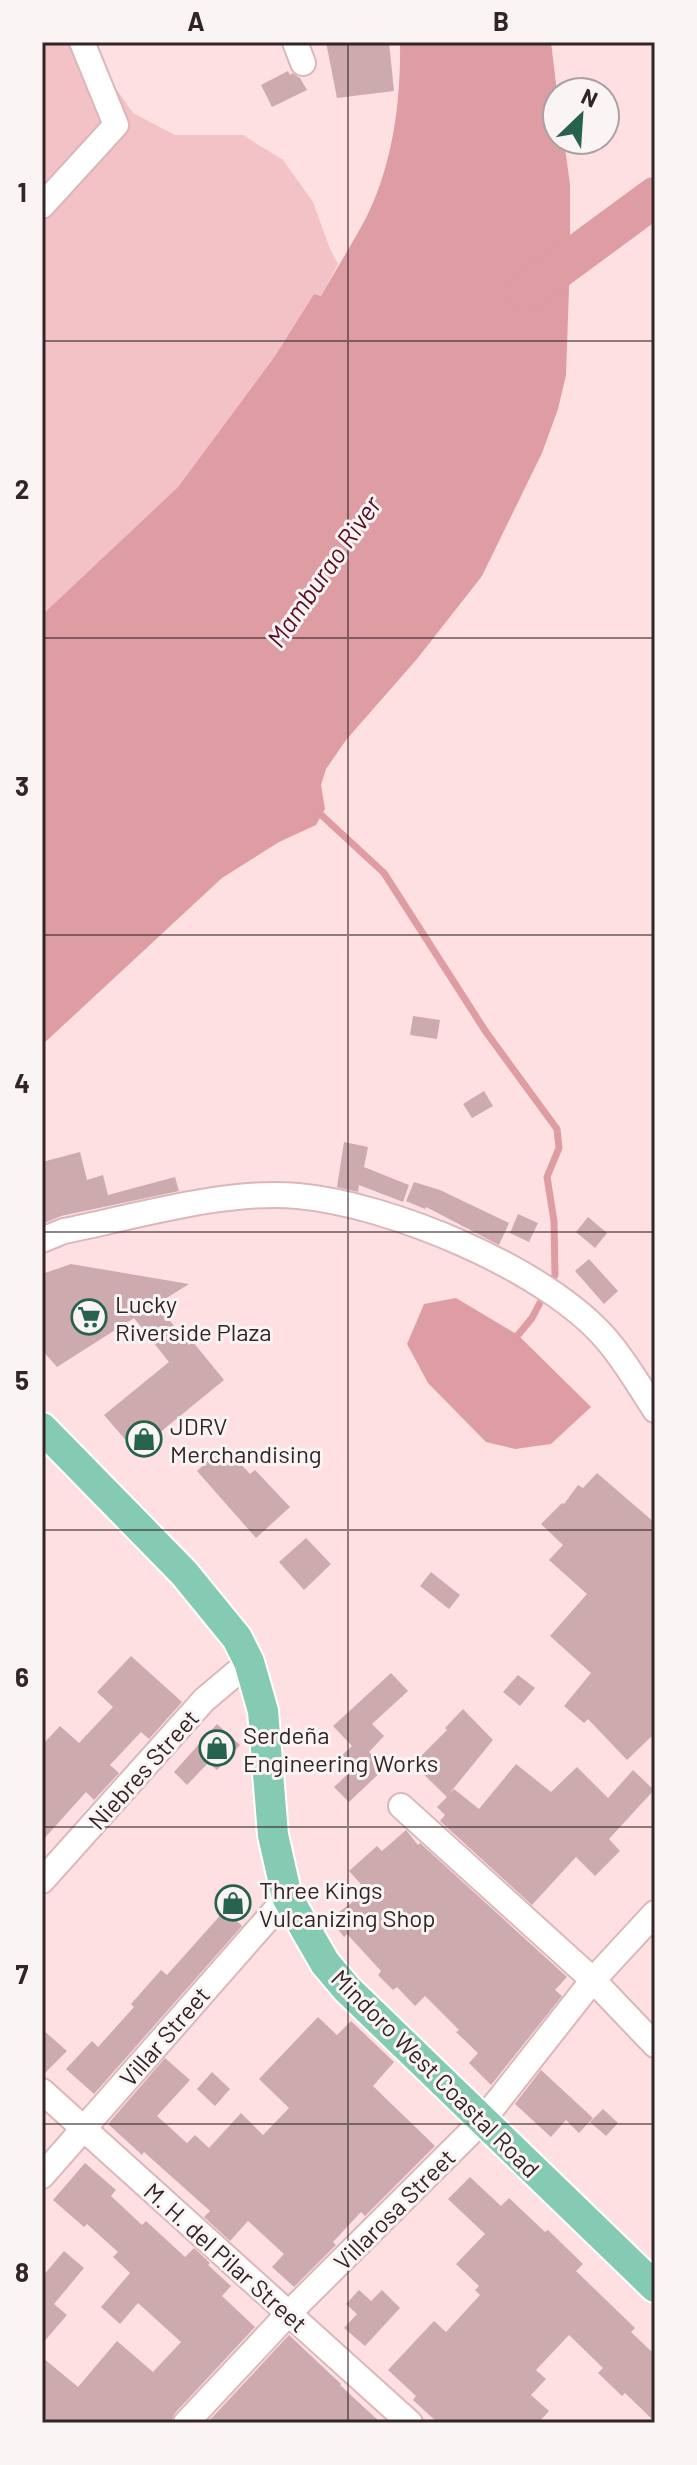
<svg xmlns="http://www.w3.org/2000/svg" width="697" height="2465" font-family="Barlow,sans-serif">
<style>
.green{fill:#f2c2c6}
.water{fill:#de9ca3}
.lines{fill:none;stroke-linecap:round;stroke-linejoin:round}
.stream{stroke:#de9ca3;stroke-width:7}
.river{stroke:#de9ca3;stroke-width:40}
.building{fill:#cdaaad}
.minor-casing{stroke:#dbb7ba;stroke-width:28}
.major-casing{stroke:#fff;stroke-width:34}
.minor{stroke:#fff;stroke-width:24}
.major{stroke:#85cab3;stroke-width:30}
.grid{fill:none;stroke:#322526;stroke-width:2;stroke-opacity:0.55}
.labels{text-anchor:middle;dominant-baseline:central;stroke-width:6;stroke-linejoin:round;paint-order:stroke}
.poi-label{font-size:24px;fill:#322526;stroke:#fbf4f4;text-anchor:start}
.street-label{font-size:24px;fill:#322526;stroke:#fbf4f4}
.water-label{font-size:26px;font-style:italic;fill:#5b0d21;stroke:#fbf4f4}
.neatline{fill:none;stroke:#322526;stroke-width:3}
.grid-label{font-size:26px;text-anchor:middle;font-weight:bold;fill:#322526}
</style>
<rect width="100%" height="100%" fill="#fee0e3"/>
<!-- green -->
<path class="green" d="M42,42H70L98,63L133,113L175,135H243L283,160L313,202L330,249L338,264L321,296L314,294L275,356L178,487L42,615Z"/>
<!-- water -->
<g class="water">
<path d="M400,42H551L557,92V140H564L570,185V259L566,375L558,409L542,453L482,576L417,659L346,740L326,769L321,785L325,809L316,825L279,842L222,878L42,1045V615L178,487L275,356L314,294L321,296C336,269 353,243 367,216C393,163 401,100 400,42Z"/>
<path d="M456,1298L518,1335L591,1407L551,1444L515,1449L486,1442L428,1383L407,1344L424,1304Z"/>
</g>
<g class="lines">
<!-- stream -->
<g class="stream">
<path d="M317,811L384,873L486,1032L557,1129L559,1148L547,1177L554,1221L555,1275L550,1284"/>
<path d="M518,1335L532,1318L544,1295"/>
</g>
<!-- river -->
<path class="river" d="M526,292L655,197"/>
</g>
<!-- building -->
<g class="building">
<path d="M326,42H389L394,91L337,98Z"/>
<path d="M288,71L290,75L292,73L300,78L307,90L272,107L261,85Z"/>
<path d="M413,1016L440,1020L437,1039L410,1035Z"/>
<path d="M484,1091L493,1106L472,1118L463,1104Z"/>
<path d="M344,1142L368,1147L364,1167L409,1185L403,1202L359,1185L358,1192L337,1187Z"/>
<path d="M80,1152L87,1180L103,1175L108,1195L175,1177L179,1191L61,1216L42,1224V1162Z"/>
<path d="M414,1182L440,1190L509,1223L499,1245L426,1207L425,1209L406,1201Z"/>
<path d="M518,1214L538,1223L529,1242L510,1233Z"/>
<path d="M588,1217L607,1233L595,1248L576,1232Z"/>
<path d="M589,1259L618,1291L604,1304L575,1271Z"/>
<path d="M71,1264L189,1284L157,1304L189,1345L193,1342L224,1380L136,1452L104,1415L169,1362L134,1318L57,1367L42,1350V1274Z"/>
<path d="M224,1446L250,1474L255,1470L290,1507L256,1538L197,1471Z"/>
<path d="M597,1473L655,1523V1733L627,1760L588,1719L584,1723L564,1706L591,1673L550,1636L587,1594L549,1560L563,1545L541,1524L562,1503L564,1504L578,1485L583,1488Z"/>
<path d="M306,1538L331,1564L304,1590L279,1562Z"/>
<path d="M431,1572L460,1595L449,1609L420,1586Z"/>
<path d="M131,1656L182,1702L149,1739L141,1732L110,1765L119,1773L94,1800L86,1792L42,1841V1745L60,1726L79,1743L113,1707L97,1692Z"/>
<path d="M391,1673L408,1691L372,1724L384,1736L369,1752L385,1768L349,1802L334,1787L350,1772L338,1759L352,1746L333,1726Z"/>
<path d="M518,1675L535,1688L520,1706L503,1692Z"/>
<path d="M463,1709L493,1740L449,1794L454,1789L479,1809L516,1764L551,1792L577,1767L608,1798L633,1770L654,1790L609,1839L620,1851L595,1876L576,1857L532,1905L440,1821L445,1815L437,1807L447,1797L413,1764L447,1730L445,1728Z"/>
<path d="M217,1724L240,1745L217,1770L208,1763L187,1785L174,1772Z"/>
<path d="M406,1830L418,1845L420,1843L567,1977L555,1990L562,1996L491,2085L469,2063L478,2053L456,2032L459,2030L425,1996L415,2006L397,1987L393,1990L378,1975L381,1971L347,1934L344,1937L330,1919L367,1891L349,1871L377,1846L382,1851Z"/>
<path d="M225,1910L242,1926L94,2094L66,2069L92,2041L98,2047L134,2007L131,2004L161,1970L167,1975Z"/>
<path d="M318,2017L337,2035L351,2021L394,2062L373,2086L435,2146L365,2216L361,2212L333,2242L336,2245L294,2287L272,2267L284,2254L248,2221L230,2241L204,2217L210,2211L144,2152L142,2155L108,2124L165,2058L190,2080L157,2116L187,2143L195,2135L209,2148L241,2113L263,2135L289,2108L259,2079Z"/>
<path d="M42,2029L67,2051L42,2076Z"/>
<path d="M541,2070L593,2118L579,2133L566,2120L551,2137L515,2104Z"/>
<path d="M212,2072L230,2089L215,2106L197,2089Z"/>
<path d="M603,2109L618,2123L606,2136L590,2122Z"/>
<path d="M85,2163L116,2190L111,2196L142,2225L146,2221L185,2257L194,2248L210,2263L208,2265L231,2286L222,2296L255,2327L175,2413L171,2423H42V2357L78,2387L117,2341L153,2372L181,2342L138,2303L120,2324L101,2307L130,2273L113,2257L118,2252L87,2224L84,2227L53,2200Z"/>
<path d="M470,2177L501,2206L509,2198L545,2232L548,2230L583,2264L576,2271L635,2328L631,2332L655,2355V2422L625,2393L622,2396L598,2373L603,2368L569,2335L536,2370L546,2379L531,2395L549,2411L538,2423H438L413,2400L416,2396L388,2370L434,2321L446,2332L480,2295L475,2290L479,2286L456,2264L485,2234L448,2199Z"/>
<path d="M64,2251L84,2268L54,2304L67,2315L42,2344V2277Z"/>
<path d="M359,2290L371,2301L382,2290L400,2308L365,2346L344,2328L357,2314L346,2304Z"/>
<path d="M289,2335L341,2384L340,2385L381,2423H207Z"/>
</g>
<g class="lines">
<defs>
<g id="minor">
<path d="M295,42L303,63"/>
<path d="M42,206L116,125L82,42"/>
<path d="M42,1240L64,1231C134,1217 227,1189 298,1196C389,1204 547,1269 607,1340C625,1361 640,1387 655,1410"/>
<path d="M401,1806L593,1980L655,2045"/>
<path d="M42,1881L204,1700L249,1662"/>
<path d="M42,2091L410,2423"/>
<path d="M42,2176L287,1897"/>
<path d="M186,2423L288,2314L483,2120L593,1980L655,1913"/>
</g>
<path id="major" d="M42,1428L184,1573L237,1638L249,1662L263,1711L273,1835L287,1897L325,1963L347,1989L655,2287"/>
</defs>
<!-- minor casing -->
<use href="#minor" class="minor-casing"/>
<!-- major casing -->
<use href="#major" class="major-casing"/>
<!-- minor -->
<use href="#minor" class="minor"/>
<!-- major -->
<use href="#major" class="major"/>
</g>
<!-- grid -->
<path class="grid" d="M348,42V2423M42,341H655M42,638H655M42,935H655M42,1232H655M42,1530H655M42,1827H655M42,2124H655"/>
<!-- icons -->
<defs>
<symbol id="supermarket-ring" viewBox="-11 -11 22 22"><circle r="9.5" fill="#fbf4f4" stroke="#26624d" stroke-width="1.5"/><path d="M-6-5.5h2.5l.6 2H6L4.5 2H-2.5L-4.4-4H-6ZM-1.5 3.2a1.3 1.3 0 1 0 .1 0ZM3 3.2a1.3 1.3 0 1 0 .1 0Z" fill="#26624d"/></symbol>
<symbol id="shop-ring" viewBox="-11 -11 22 22"><circle r="9.5" fill="#fbf4f4" stroke="#26624d" stroke-width="1.5"/><path d="M-5-2.5h2.3a2.7 3.5 0 0 1 5.4 0H5L5.5 6h-11ZM-1.5-2.5h3a1.5 2.3 0 0 0-3 0Z" fill="#26624d"/></symbol>
</defs>
<g fill-rule="evenodd">
<use href="#supermarket-ring" x="69" y="1297" width="40" height="40"/>
<use href="#shop-ring" x="124" y="1419" width="40" height="40"/>
<use href="#shop-ring" x="197" y="1728" width="40" height="40"/>
<use href="#shop-ring" x="213" y="1883" width="40" height="40"/>
</g>
<g class="labels">
<!-- poi labels -->
<g class="poi-label">
<text x="115" y="1303">Lucky<tspan x="115" dy="28">Riverside Plaza</tspan></text>
<text x="170" y="1425">JDRV<tspan x="170" dy="28">Merchandising</tspan></text>
<text x="243" y="1734">Serdeña<tspan x="243" dy="28">Engineering Works</tspan></text>
<text x="259" y="1889">Three Kings<tspan x="259" dy="28">Vulcanizing Shop</tspan></text>
</g>
<!-- street labels -->
<g class="street-label">
<text transform="translate(143 1769) rotate(-48)">Niebres Street</text>
<text transform="translate(164 2036) rotate(-49)">Villar Street</text>
<text transform="translate(436 2073) rotate(45)">Mindoro West Coastal Road</text>
<text transform="translate(394 2209) rotate(-45)">Villarosa Street</text>
<text transform="translate(226 2257) rotate(42)">M. H. del Pilar Street</text>
</g>
<!-- water labels -->
<g class="water-label">
<text transform="translate(323 571) rotate(-55)">Mamburao River</text>
</g>
</g>
<!-- border -->
<rect width="697" height="2465" fill="none" stroke="#fbf4f4" stroke-width="88"/>
<!-- north arrow -->
<g transform="translate(581 116) rotate(25)"><circle r="38" fill="#fbf4f4" stroke="#aba1a2" stroke-width="2"/>
<path d="M0-6L14 30L0 20L-14 30Z" fill="#26624d"/>
<text y="-12" font-size="22" font-weight="bold" text-anchor="middle" fill="#322526">N</text>
</g>
<rect x="44" y="44" width="609" height="2377" class="neatline"/>
<g class="grid-label">
<text x="196" y="31">A</text>
<text x="501" y="31">B</text>
<text x="22" y="202">1</text>
<text x="22" y="499">2</text>
<text x="22" y="796">3</text>
<text x="22" y="1093">4</text>
<text x="22" y="1390">5</text>
<text x="22" y="1687">6</text>
<text x="22" y="1984">7</text>
<text x="22" y="2282">8</text>
</g>
</svg>
